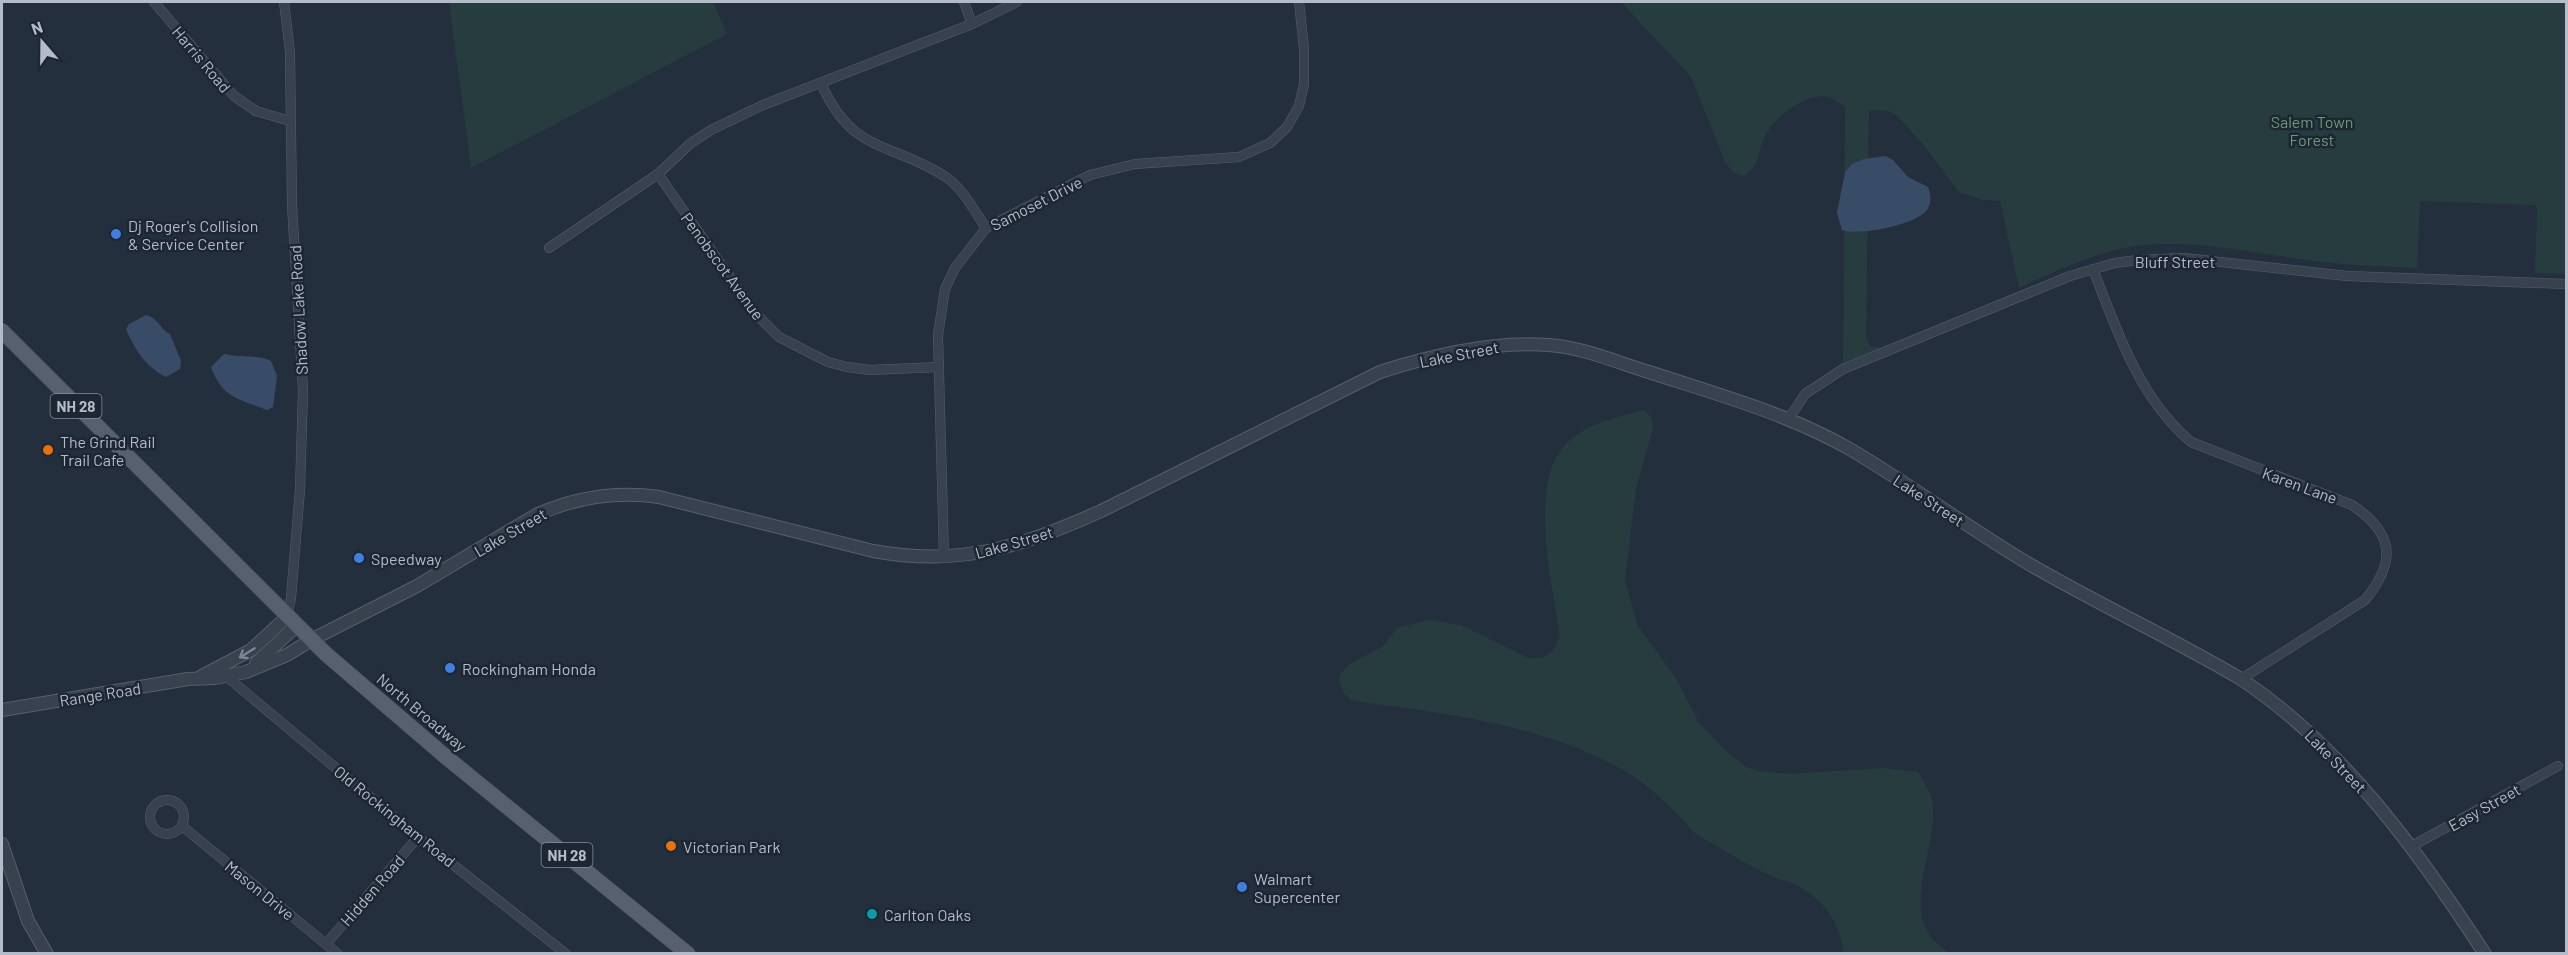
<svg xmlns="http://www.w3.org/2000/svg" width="2568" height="955" font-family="Barlow,sans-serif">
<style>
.green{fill:#263c3f}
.water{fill:#394c67}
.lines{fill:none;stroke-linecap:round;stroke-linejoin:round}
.minor-casing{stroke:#565f6c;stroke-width:10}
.tertiary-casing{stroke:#565f6c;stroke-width:14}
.primary-casing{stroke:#414a57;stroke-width:16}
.minor{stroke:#38414e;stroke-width:9}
.tertiary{stroke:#38414e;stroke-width:12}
.primary{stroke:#56606e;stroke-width:15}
.oneway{stroke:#7c8592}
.shop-dot{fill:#3f7fe0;stroke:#1d2633;stroke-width:2}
.food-dot{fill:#e8710a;stroke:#1d2633;stroke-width:2}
.culture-dot{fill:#0f9aa8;stroke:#1d2633;stroke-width:2}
.labels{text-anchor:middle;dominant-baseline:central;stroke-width:5;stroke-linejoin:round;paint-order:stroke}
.shield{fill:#1d2633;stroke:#878f9c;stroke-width:1.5}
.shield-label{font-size:15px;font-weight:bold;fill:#b4bcc9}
.street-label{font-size:16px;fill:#b4bcc9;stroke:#1d2633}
.park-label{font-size:16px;fill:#6b9a76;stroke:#1d2633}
.poi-label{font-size:16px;fill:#b4bcc9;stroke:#1d2633;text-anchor:start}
</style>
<rect width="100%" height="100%" fill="#242f3e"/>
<!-- green -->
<g class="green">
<path d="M449,2H713L727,34L471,168Z"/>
<path d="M1621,2H2566V274L2535,273L2537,207L2534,205L2420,201L2417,268C2378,266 2338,265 2299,259C2245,251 2190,239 2135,246C2094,252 2057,271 2019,288L2000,201L1983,200L1959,192L1921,142L1897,116L1889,111L1869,110L1866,338L1870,346L1881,348L1843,363L1845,106C1839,104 1834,99 1829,97C1807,91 1774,118 1765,136C1756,154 1762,161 1745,176L1736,174L1726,164L1691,77Z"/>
<path d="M1645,410L1651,417L1653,427L1636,489L1625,580L1638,626L1676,678L1699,723L1725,750L1746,767L1758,771L1789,774L1883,768L1918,772C1923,781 1931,792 1932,801C1940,844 1905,893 1929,934C1933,941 1943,948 1949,953H1844C1839,919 1821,895 1789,882C1783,880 1777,879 1772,876C1750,867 1729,853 1708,841C1689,831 1691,828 1678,815C1660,797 1643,781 1621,769C1540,724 1444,713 1353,701L1344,694L1339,680L1340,674L1350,664L1383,646L1397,628L1428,620L1461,625L1528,658H1542L1553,651L1560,636C1553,588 1527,482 1566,444C1587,423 1617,417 1645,410Z"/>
</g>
<!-- water -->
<g class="water">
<path d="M1885,156L1893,160L1908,177L1928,187C1931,195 1932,202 1927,210C1915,225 1860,236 1842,230L1837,213L1845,172L1852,164L1864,159Z"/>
<path d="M146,315C160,319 159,329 170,334L181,361L180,369L166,377C145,366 135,350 126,329L129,324Z"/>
<path d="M224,354C241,358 255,354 271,361L277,376L273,407L267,410C239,399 222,398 211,367Z"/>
</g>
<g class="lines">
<defs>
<g id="minor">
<path d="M154,2L234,96L256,111L290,121"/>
<path d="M284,2L290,52L292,205L303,391L300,490L291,598L287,617"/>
<path d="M964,2L972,24"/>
<path d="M821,83C852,155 891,141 946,177C963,189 974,210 986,228"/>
<path d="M658,174L755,313L779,337L828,362L847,367L870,370L938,367"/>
<path d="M549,248L658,174L691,143L711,130L763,105L972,24L1017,2"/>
<path d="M2093,269C2117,331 2139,398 2191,442L2352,505C2394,533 2397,561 2365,600L2241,679"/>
<path d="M1788,420L1805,394L1843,369L2070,276L2115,263L2138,260L2184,258L2347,276L2566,284"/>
<path d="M944,558L938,335L945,289L955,268L986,228L1090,175L1135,164L1239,157L1270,143L1287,127L1299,106L1304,84V49L1299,2"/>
<path d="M226,676L418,837L566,954"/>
<circle cx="167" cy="817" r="17"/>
<path d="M182,826L338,954"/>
<path d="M2410,847L2558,766"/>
<path d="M326,944L418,837"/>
</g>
<g id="tertiary">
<path d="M256,663L296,626"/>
<path d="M200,677L251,650L287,617"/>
<path d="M2,710L188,679L215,678L246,672L287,655L311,640L417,586L536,515C576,497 616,491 659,497L873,551C960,567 1022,547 1101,511L1380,372C1433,355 1493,341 1548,345C1582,347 1616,362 1649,372C1716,394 1786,413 1848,448C1908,483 1964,525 2024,561C2095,603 2170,637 2241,679C2344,748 2418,851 2485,954"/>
<path d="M2,844L28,921L47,954"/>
</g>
<path id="primary" d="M2,331L326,654L446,757L688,954"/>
</defs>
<!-- minor casing -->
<use href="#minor" class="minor-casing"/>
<!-- tertiary casing -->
<use href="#tertiary" class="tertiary-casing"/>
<!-- primary casing -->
<use href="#primary" class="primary-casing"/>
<!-- minor -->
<use href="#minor" class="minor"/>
<!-- tertiary -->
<use href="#tertiary" class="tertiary"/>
<!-- primary -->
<use href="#primary" class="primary"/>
</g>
<!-- one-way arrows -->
<defs><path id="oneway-shaft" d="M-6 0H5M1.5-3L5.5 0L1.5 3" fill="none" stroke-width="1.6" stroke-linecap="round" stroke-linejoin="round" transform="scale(1.5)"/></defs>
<use class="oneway" href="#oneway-shaft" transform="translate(247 653) rotate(148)"/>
<!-- markers -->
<g class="shop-dot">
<circle cx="116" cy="234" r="6"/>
<circle cx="359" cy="558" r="6"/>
<circle cx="450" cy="668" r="6"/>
<circle cx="1242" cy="887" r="6"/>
</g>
<g class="food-dot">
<circle cx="48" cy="450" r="6"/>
<circle cx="671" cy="846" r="6"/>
</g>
<circle class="culture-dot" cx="872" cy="914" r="6"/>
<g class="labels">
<!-- shield labels -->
<g class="shield">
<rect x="50.5" y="394" width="51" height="24" rx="4.5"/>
<rect x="541.5" y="843" width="51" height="24" rx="4.5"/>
</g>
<g class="shield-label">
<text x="76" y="406">NH 28</text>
<text x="567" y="855">NH 28</text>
</g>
<!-- street labels -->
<g class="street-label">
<text transform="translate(202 59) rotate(50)">Harris Road</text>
<text transform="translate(1036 203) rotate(-27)">Samoset Drive</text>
<text x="2175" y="261">Bluff Street</text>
<text transform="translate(723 266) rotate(54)">Penobscot Avenue</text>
<text transform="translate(298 310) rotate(-93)">Shadow Lake Road</text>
<text transform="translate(1459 354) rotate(-11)">Lake Street</text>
<text transform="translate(2300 485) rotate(20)">Karen Lane</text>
<text transform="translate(1929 500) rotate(33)">Lake Street</text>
<text transform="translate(510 532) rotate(-30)">Lake Street</text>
<text transform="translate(1014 542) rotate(-16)">Lake Street</text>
<text transform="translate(100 694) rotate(-9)">Range Road</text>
<text transform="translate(422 712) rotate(40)">North Broadway</text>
<text transform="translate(2336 761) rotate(46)">Lake Street</text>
<text transform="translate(2484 807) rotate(-29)">Easy Street</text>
<text transform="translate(395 816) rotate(39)">Old Rockingham Road</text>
<text transform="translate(260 890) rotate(39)">Mason Drive</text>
<text transform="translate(372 890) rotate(-49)">Hidden Road</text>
</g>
<!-- park labels -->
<g class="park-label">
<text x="2312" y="121">Salem Town<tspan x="2312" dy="18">Forest</tspan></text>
</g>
<!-- poi labels -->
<g class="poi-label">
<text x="128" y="225">Dj Roger's Collision<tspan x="128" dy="18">&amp; Service Center</tspan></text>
<text x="60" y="441">The Grind Rail<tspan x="60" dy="18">Trail Cafe</tspan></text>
<text x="371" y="558">Speedway</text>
<text x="462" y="668">Rockingham Honda</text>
<text x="683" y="846">Victorian Park</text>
<text x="1254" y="878">Walmart<tspan x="1254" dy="18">Supercenter</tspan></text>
<text x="884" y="914">Carlton Oaks</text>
</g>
</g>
<!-- border -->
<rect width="2568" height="955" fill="none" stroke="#b4bcc9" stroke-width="6"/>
<!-- north arrow -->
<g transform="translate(42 42) rotate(340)" stroke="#1d2633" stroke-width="4.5" paint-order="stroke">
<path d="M0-4.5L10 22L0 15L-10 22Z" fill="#b4bcc9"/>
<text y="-9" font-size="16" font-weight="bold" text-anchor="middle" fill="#b4bcc9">N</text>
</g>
</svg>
